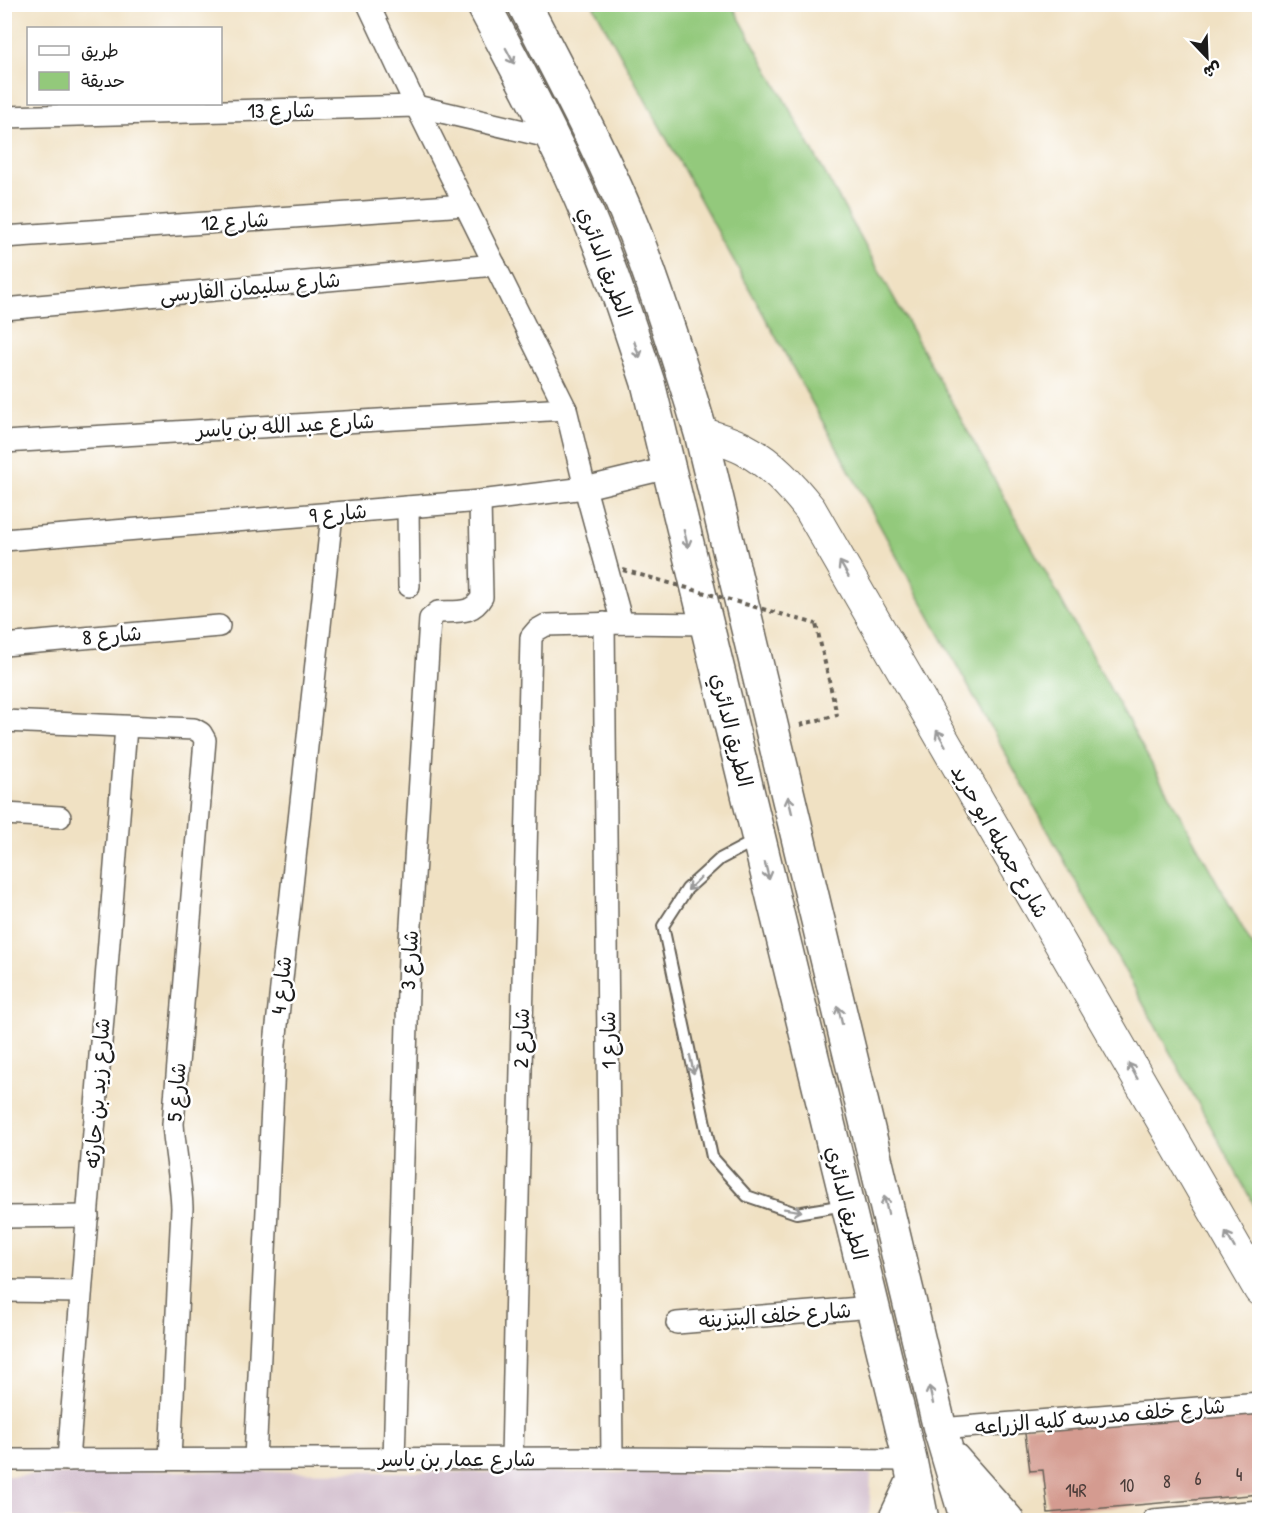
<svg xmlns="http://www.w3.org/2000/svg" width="1264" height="1525" font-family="'Patrick Hand','Playpen Sans Arabic',sans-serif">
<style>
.industrial{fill:#d1bdcc}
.green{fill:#93c97b;stroke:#58724c;stroke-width:1.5}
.building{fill:#d49b90}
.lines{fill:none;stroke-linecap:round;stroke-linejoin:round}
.lane-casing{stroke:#666156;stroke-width:14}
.street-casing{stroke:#666156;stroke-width:24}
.secondary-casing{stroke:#666156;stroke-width:34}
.primary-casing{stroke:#666156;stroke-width:36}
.path{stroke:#666156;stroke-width:4;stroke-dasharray:4.5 4.5;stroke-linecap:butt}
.lane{stroke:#fff;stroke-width:10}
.street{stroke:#fff;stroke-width:21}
.secondary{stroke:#fff;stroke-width:32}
.primary{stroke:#fff;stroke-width:33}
.path-bridge{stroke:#666156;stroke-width:4;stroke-dasharray:4.5 4.5;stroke-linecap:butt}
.oneway{stroke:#999}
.labels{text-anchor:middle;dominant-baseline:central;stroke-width:5;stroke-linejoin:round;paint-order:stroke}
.number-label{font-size:18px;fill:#4a3c39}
.street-label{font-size:21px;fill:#1c1c1c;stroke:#fff}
</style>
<rect width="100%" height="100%" fill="#fff"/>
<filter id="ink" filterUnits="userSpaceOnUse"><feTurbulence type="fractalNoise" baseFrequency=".0167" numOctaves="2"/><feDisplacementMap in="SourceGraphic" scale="12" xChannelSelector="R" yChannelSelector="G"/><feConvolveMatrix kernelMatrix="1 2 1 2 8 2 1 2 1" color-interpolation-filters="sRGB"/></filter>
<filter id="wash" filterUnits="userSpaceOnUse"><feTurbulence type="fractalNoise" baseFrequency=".008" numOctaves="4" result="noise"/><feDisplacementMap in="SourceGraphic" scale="24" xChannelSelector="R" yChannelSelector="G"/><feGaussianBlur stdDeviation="1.35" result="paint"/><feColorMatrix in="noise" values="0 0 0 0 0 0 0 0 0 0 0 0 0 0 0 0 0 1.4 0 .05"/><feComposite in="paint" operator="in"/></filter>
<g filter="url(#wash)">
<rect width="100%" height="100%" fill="#f0e1c3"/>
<!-- industrial -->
<path class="industrial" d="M167,1471L871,1474L869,1520H5V1476Z"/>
<!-- green -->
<path class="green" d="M593,5H732L1259,958V1214Z"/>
<g id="blocks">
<!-- building -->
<path class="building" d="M1260,1408V1494L1048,1513L1043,1470L1030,1471L1024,1426Z"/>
</g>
</g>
<g filter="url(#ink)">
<use href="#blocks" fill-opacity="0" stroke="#666156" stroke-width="1.5"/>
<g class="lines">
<defs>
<path id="lane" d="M756,840L720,859L687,889L663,926L712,1157L747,1196L796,1213L845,1205"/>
<g id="street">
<path d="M368,4L416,106L566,409L585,488L622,623"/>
<path d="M4,117L416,106L553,138"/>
<path d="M4,237L465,205"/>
<path d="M4,309L495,265"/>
<path d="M4,442L566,409"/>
<path d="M408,507L409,586"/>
<path d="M4,540L480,501L585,488L668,468"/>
<path d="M604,623L612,1458"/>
<path d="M4,645L219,626"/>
<path d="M4,721L194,729L201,733L205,740L173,1124C175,1152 181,1180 182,1208L170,1459"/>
<path d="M4,814L60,817"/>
<path d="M4,1217L88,1216"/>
<path d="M4,1291L81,1292"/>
<path d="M677,1323L872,1307"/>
<path d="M940,1429L1260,1403"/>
<path d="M512,1458L531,637L537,630L546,625L622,623L706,624"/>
<path d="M255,1459L275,1044L332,514"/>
<path d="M394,1459L409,957L430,619L438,612C457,611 472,615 482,597L480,501"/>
<path d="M4,1460L612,1458L910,1460"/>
<path d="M68,1460L126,727"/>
<path d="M1153,1520L1260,1511"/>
</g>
<path id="secondary" d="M701,433C715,438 731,442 744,449C771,463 791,485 810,509L1260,1290"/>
<g id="primary">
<path d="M483,4C520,75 559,145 589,218C612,272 630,328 648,383L910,1460L922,1520"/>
<path d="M524,4C563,80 604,155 635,234C660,300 681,366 701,433L940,1429L967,1520"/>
<path d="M953,1459L1007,1520"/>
<path d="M895,1520L914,1480"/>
</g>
</defs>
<!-- lane casing -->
<use href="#lane" class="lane-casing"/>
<!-- street casing -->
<use href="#street" class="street-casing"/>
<!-- secondary casing -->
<use href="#secondary" class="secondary-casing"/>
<!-- primary casing -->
<use href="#primary" class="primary-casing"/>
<!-- path -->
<path class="path" d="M800,725L837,715L816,624"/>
<!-- lane -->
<use href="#lane" class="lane"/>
<!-- street -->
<use href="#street" class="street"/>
<!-- secondary -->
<use href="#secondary" class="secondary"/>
<!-- primary -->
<use href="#primary" class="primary"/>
<!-- path-bridge -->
<path class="path-bridge" d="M623,570L816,624"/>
</g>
<!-- one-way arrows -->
<defs><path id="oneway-shaft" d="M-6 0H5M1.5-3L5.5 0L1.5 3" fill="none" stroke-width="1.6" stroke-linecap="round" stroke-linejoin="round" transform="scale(1.5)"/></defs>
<g class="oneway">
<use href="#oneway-shaft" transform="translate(510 56) rotate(62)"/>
<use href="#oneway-shaft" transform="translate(637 350) rotate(72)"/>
<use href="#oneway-shaft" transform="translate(686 539) rotate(76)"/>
<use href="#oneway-shaft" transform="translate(844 569) rotate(-120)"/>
<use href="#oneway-shaft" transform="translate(941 738) rotate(-120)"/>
<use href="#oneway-shaft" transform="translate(790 805) rotate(-103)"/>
<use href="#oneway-shaft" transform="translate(767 871) rotate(76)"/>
<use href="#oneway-shaft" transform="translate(694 884) rotate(136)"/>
<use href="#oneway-shaft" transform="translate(840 1015) rotate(-103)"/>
<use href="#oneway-shaft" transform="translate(692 1065) rotate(78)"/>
<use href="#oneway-shaft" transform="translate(1133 1071) rotate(-120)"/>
<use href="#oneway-shaft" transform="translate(886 1205) rotate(-103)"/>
<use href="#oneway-shaft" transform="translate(793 1210) rotate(9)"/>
<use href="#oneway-shaft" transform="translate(1230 1240) rotate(-120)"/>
<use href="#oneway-shaft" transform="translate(931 1395) rotate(-103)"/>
</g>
</g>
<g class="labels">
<!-- number labels -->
<g class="number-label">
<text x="1239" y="1474">4</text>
<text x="1198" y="1478">6</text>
<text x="1167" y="1481">8</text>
<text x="1127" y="1485">10</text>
<text x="1076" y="1490">14R</text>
</g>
<!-- street labels -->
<g class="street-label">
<text transform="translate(281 110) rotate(-1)">شارع 13</text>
<text transform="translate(235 221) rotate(-4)">شارع 12</text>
<text transform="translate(605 262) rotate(69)">الطريق الدائري</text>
<text transform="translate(250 287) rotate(-5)">شارع سليمان الفارسى</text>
<text transform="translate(285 425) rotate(-3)">شارع عبد الله بن ياسر</text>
<text transform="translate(338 513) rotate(-5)">شارع 9</text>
<text transform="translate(112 635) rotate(-5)">شارع 8</text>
<text transform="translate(732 730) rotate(76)">الطريق الدائري</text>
<text transform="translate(1000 841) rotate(60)">شارع جميله ابو حريد</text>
<text transform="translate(409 960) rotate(-87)">شارع 3</text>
<text transform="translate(281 985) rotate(-84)">شارع 4</text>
<text transform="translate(521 1038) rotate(-89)">شارع 2</text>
<text transform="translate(608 1040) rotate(-91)">شارع 1</text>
<text transform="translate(176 1092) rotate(-86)">شارع 5</text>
<text transform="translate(97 1093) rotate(-86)">شارع زيد بن حارثه</text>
<text transform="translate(847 1203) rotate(76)">الطريق الدائري</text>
<text transform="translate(775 1315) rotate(-4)">شارع خلف البنزينه</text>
<text transform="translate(1100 1416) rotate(-5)">شارع خلف مدرسه كليه الزراعه</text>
<text x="457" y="1458">شارع عمار بن ياسر</text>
</g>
</g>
<!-- margin -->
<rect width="1264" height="1525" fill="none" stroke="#fff" stroke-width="24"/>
<!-- legend -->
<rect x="27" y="27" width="195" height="78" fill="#ffffff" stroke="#a4a4a4" stroke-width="1.5"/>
<rect x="39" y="46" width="30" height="9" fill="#ffffff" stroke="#a4a4a4" stroke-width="1.5"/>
<text x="81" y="57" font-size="18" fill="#1c1c1c">طريق</text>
<rect x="39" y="72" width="30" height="18" fill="#93c97b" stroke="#a4a4a4" stroke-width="1.5"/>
<text x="81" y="87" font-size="18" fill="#1c1c1c">حديقة</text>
<!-- north arrow -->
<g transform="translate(1207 57) rotate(157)" stroke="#ffffff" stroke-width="4.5" paint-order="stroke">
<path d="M0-4.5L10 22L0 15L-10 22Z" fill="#1c1c1c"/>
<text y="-9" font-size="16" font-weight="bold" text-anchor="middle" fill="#1c1c1c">ش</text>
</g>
</svg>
